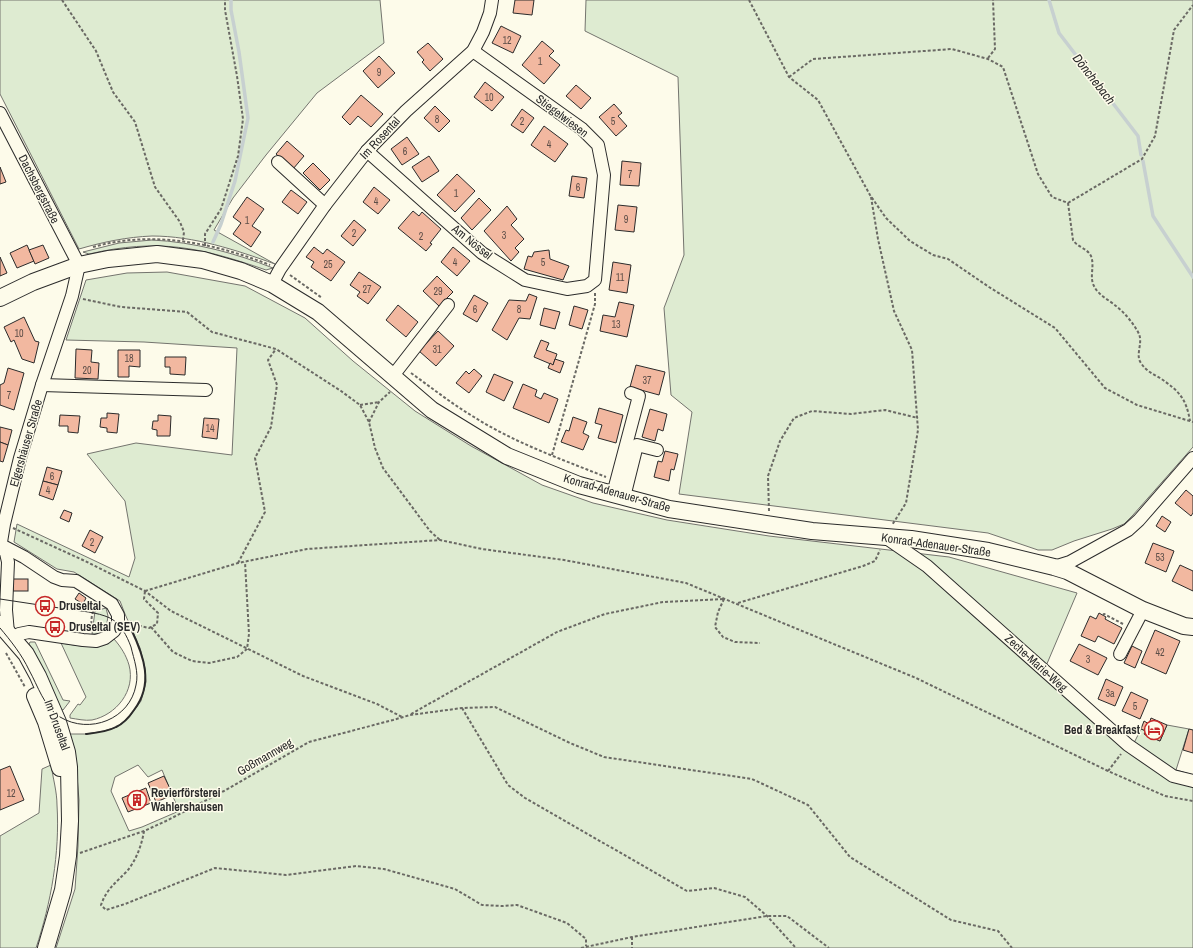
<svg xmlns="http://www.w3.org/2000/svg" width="1193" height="948" font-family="'Archivo Narrow',sans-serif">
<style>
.green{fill:#deebd1;stroke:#74746e;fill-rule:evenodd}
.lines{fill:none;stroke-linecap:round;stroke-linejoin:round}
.stream{stroke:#c7d0d0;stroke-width:3.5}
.building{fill:#f2b8a0;stroke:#2b2b2b}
.minor-casing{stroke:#2b2b2b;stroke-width:14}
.major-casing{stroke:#2b2b2b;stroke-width:18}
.path{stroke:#6a6964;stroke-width:2;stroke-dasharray:3 2;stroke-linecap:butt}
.minor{stroke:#fdfbea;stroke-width:12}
.major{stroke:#fdfbea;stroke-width:16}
.tram{stroke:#2b2b2b;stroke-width:1}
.wall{stroke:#2b2b2b;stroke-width:2}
.labels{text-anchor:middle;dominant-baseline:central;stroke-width:3;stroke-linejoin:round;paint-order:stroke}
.number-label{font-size:10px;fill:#5d4e48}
.street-label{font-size:12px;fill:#2b2b2b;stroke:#fdfbea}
.poi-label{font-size:12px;font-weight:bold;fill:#2b2b2b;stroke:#fdfbea;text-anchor:start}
.water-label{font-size:13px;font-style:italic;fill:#2b2b2b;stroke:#fdfbea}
</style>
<rect width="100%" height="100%" fill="#fdfbea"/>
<!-- green -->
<g class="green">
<path d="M0,0H380L384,43L317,93L266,155L233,198L214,230L275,264C236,250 194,236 152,236C127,237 103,242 79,249L0,94Z"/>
<path d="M586,0H1193V447L1133,515L1124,524L1112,529L1074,541L1052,550H1038L988,533L679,494L692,412L671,395L664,308L684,255L678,77L585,31Z"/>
<path d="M152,240C194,242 235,253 273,268L266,270C200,247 158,238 89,254L83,252L119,243Z"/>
<path d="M167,272L245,286L305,318L353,361L415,411L471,446L542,485L593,503L667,520L769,536L949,557L1077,593L1046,666L1134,743L1141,729L1146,731L1145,735L1160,741L1167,725L1189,729L1176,770L1193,775V948H56L75,889L78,846L79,800L75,752L70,734H86L104,731L117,727L130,716L141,701L146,682L145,668L140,648L125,614L120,601L74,572L57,569L14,542L17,524L129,577L135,558L125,501L87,454L136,443L232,455L237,348L144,342L66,340L86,280L127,273ZM138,765L148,777L162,770L179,811L142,827L129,831L111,791L115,777Z"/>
<path d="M106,608L108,616L106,629L98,634H92L95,611Z"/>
<path d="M114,639C121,647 126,655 129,665C136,691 116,715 92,720C85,721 77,719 70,718V715L78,704L80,705L86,697L61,643C83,646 93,650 114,639Z"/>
<path d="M30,642H35L63,700L70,701L63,710L60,709L29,644Z"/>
<path d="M51,765C53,778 57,792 57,805C60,853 51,903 36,948H0V836L39,813L42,769Z"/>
</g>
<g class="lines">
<!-- stream -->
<g class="stream">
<path d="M1049,0L1059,33L1138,136L1141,155"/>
<path d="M1143,161L1153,216L1193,277"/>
<path d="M213,242L221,224L235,181L248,118L239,52L231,10V0"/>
</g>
</g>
<!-- building -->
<g class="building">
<path d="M515,0H534L532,15L513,13Z"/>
<path d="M501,26L521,36L513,53L492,43Z"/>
<path d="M542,41L554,51L549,56L560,65L544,84L522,65Z"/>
<path d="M428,43L443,59L430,71L422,62L424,60L417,52Z"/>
<path d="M379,56L395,73L378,88L363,71Z"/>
<path d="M485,82L504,97L492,111L474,97Z"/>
<path d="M576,85L591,98L581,109L566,96Z"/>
<path d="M361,95L383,114L371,127L358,116L350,125L342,117Z"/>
<path d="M614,104L622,113L618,116L627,126L616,136L599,117Z"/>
<path d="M435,106L450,121L439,132L424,118Z"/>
<path d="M522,109L534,118L523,133L511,125Z"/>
<path d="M544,126L568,144L555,162L531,145Z"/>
<path d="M407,137L419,154L402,165L391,149Z"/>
<path d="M287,141L304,156L293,169L276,154Z"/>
<path d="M429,156L439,171L422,182L412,167Z"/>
<path d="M622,161L641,163L639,186L620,185Z"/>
<path d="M313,163L330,180L320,190L303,173Z"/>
<path d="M0,167L6,182L0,184Z"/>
<path d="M457,174L475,191L455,212L437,195Z"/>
<path d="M572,176L587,178L584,198L569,196Z"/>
<path d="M374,187L390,200L378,214L363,202Z"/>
<path d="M291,190L307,202L298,214L282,202Z"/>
<path d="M247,197L264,209L252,226L261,232L251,247L233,234L241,223L233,217Z"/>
<path d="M479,198L491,210L472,230L461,218Z"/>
<path d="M618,205L637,207L634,232L615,230Z"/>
<path d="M507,206L517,219L511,225L524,239L515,248L519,252L511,261L484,231Z"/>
<path d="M413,211L419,216L422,212L441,229L430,243L432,244L426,251L398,228Z"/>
<path d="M354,220L366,230L353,246L341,236Z"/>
<path d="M27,245L34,261L17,268L10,253Z"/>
<path d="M43,245L49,258L35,264L29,250Z"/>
<path d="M314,247L323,254L327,249L345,262L331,281L311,267L314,262L306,257Z"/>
<path d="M453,247L470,261L457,276L441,262Z"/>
<path d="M549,250L550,259L569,266L563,280L524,269L528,256L532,257L534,252Z"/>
<path d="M0,257L7,273L0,276Z"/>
<path d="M613,262L631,265L627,293L609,290Z"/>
<path d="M359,272L381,287L368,304L357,296L360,292L350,285Z"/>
<path d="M437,276L453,292L439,306L423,291Z"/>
<path d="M529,294L537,297L530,319L519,318L507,340L492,330L509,300L526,301Z"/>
<path d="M474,295L488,303L477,322L463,314Z"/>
<path d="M619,302L634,305L627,337L600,331L603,315L615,317Z"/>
<path d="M398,305L418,322L406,337L386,320Z"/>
<path d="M574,306L588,310L582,329L569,325Z"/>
<path d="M544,308L560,312L555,329L540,325Z"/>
<path d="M24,317L35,341L39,342L34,363L22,359L14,340L11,342L4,327Z"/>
<path d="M438,331L454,346L436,366L419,351Z"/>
<path d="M541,340L549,343L546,350L557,354L553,365L534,357Z"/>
<path d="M76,349L92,350L91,362L99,363L98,379L75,378Z"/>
<path d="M118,350H140V367L129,366V377H118Z"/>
<path d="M165,357H186L185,375L170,374V367H165Z"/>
<path d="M555,359L564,362L560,373L548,368L550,363L553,365Z"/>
<path d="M636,365L665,372L659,395L630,387Z"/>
<path d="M8,368L24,373L14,410L0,405V385L4,383Z"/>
<path d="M474,369L482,376L469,393L456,383L466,371L469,374Z"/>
<path d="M494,374L513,382L504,401L486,392Z"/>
<path d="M523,384L537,390L535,396L541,399L544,393L558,399L549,423L513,408Z"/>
<path d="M599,408L623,415L616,443L598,438L602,425L595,423Z"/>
<path d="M650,409L667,414L663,431L658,429L655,441L642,437Z"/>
<path d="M107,413L119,414L117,433L107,432V428L100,427L101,418H107Z"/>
<path d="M60,415L80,416L78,433L68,432V426H59Z"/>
<path d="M158,415L171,416L170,436H157V430L152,429L153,421H158Z"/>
<path d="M573,417L587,422L583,433L589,436L583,450L561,442L566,430L569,431Z"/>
<path d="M204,418L219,419L217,439L202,437Z"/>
<path d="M0,427L12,430L8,445L0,442Z"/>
<path d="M0,442L8,445L3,462L0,461Z"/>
<path d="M665,451L678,454L674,470L671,469L669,481L654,477L658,461L662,462Z"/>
<path d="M47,467L62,471L58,485L43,481Z"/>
<path d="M43,481L58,485L53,500L39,495Z"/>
<path d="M1186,490L1193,496V513L1191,516L1175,503Z"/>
<path d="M64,510L72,513L69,522L60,518Z"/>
<path d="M1162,516L1171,522L1165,532L1156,526Z"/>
<path d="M90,530L103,537L95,553L82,546Z"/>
<path d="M1153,543L1174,551L1166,572L1145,563Z"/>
<path d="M1180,565L1193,571V591L1172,581Z"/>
<rect x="13" y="579" width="15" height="12"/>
<path d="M79,593L86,598L83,604L75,599Z"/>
<path d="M1099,613L1106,617L1105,619L1122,628L1114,644L1098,636L1095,642L1081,636L1090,616L1096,619Z"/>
<path d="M1155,630L1180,641L1166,674L1141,663Z"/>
<path d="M1079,644L1107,658L1098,675L1070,661Z"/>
<path d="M1132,646L1142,651L1135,668L1124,663Z"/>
<path d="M1106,679L1123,687L1115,706L1098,699Z"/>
<path d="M1131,692L1148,700L1140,719L1122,711Z"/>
<path d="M1151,718L1167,725L1160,741L1144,734L1146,731L1141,729L1144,721L1149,724Z"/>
<path d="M1189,729L1193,730V753L1183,750Z"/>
<path d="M10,766L24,800L0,810V770Z"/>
<path d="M164,776L173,795L156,802L148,783Z"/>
<path d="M146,788L151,803L128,812L122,798Z"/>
</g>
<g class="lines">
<defs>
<g id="minor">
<path d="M0,113L79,265L72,296L42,385L20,458L4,524L0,548"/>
<path d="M367,151L482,253L525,280L567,289L587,286L595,280L604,175L598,145L582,129L473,51"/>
<path d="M278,162L325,205"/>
<path d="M272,284L280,269L325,205L367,151L406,111L473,51L483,32L490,13L492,0"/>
<path d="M392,377L448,305"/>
<path d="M42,385L206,390"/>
<path d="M613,494L639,396L631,393"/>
<path d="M624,497L637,445L657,450"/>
<path d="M885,537L927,566L1128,745L1173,776L1193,781"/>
<path d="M1,545L24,557L54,577L62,580L76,581L112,604L118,615V624L114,631L105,638L96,641L83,640L29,632L19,634L12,639"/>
<path d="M1,545L6,553L8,562L6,610L8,633"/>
<path d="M1054,567L1070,562L1128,530L1139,520L1193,458"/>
<path d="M1120,654L1143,610"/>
</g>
<g id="major">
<path d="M0,298L33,282L79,265L108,259L157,254L203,260L241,271L272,284L318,312L432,410L507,456L579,485L669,509L812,531L911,539L988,551L1054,567L1067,571L1143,610L1184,626L1193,627"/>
<path d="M0,624L26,654L38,676L58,722L67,752L69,767L70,821L68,856L63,890L46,948"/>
<path d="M35,696L46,722L60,768"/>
</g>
</defs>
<!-- minor casing -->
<use href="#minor" class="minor-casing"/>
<!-- major casing -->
<use href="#major" class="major-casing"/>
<!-- path -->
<g class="path">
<path d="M62,0L96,51L113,92L135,122L155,187L180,222L184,232L183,240"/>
<path d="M749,0L789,77L818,100L870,195L886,218L910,241L933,255L948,259L989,287L1055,328L1105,388L1137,405L1193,422"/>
<path d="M988,58L995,49L993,0"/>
<path d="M789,77L813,59L952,49L988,59L1003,67L1038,174L1052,197L1068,203"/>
<path d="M871,197L878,239L894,311L912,350L918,430L906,503L892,525"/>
<path d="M1068,203L1073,240C1077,247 1087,248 1091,256C1095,266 1089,277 1094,286C1098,295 1109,300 1116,306C1125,313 1134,324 1139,334C1143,344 1135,355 1141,363C1146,371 1153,374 1160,378C1179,391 1186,398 1190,421"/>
<path d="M1068,203L1142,159L1155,136L1174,30L1193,5"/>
<path d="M205,246V234L221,209L238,156L243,119L237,76L225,10V0"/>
<path d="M93,247C152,230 214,243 270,265"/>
<path d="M290,275L322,298"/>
<path d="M83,299L121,307L187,312L212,332L276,349L341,391L360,405L369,422L375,448L383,468L430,531L440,540"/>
<path d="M411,373C432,388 452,404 474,417C515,443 561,459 606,477"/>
<path d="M360,405L379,402"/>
<path d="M369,422L379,402L390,392"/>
<path d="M552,455L595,304V293"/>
<path d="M769,511L768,476L780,441L794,418L812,411L851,414L885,410L918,418"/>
<path d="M13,528L85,561L145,591L171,611L303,676L377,704L402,717"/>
<path d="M238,563L265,512L255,458L271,427L277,385L268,360L276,349"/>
<path d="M145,591L238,563L307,549L440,540L482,549L564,560L686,583L916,678L1108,771L1165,796L1193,801"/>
<path d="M724,599L718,612L715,627L723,637L735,642L760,643"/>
<path d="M738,603L863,566L875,561L880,550"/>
<path d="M1103,615L1104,614L1123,624"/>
<path d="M130,621L136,625L149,628L157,624L158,613L144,599L145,591"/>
<path d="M151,627L173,652L192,661L209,663L237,657L247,649L249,634L245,562"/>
<path d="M91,629C92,622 90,611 97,608"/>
<path d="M6,653L25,687"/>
<path d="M462,708L508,785L525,798L687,891L714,888L745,897L767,916L796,948"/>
<path d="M411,714L557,632L605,614L663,602L723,599"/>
<path d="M1108,771L1121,754"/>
<path d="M144,831C142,844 136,861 127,871C116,883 107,888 101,905L106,910L125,904L215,868L286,875L356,866L384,869L455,889L482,905L503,906L517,905L567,923L586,939V946"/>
<path d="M80,853L144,831L166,821L224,791L309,742L393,720L410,715L462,708L495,707L570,743L604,757L752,779L808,805L850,857L951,920L998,931L1012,948"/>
<path d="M632,937V948"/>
<path d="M581,948L632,937L767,916H787L829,948"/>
</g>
<!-- minor -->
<use href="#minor" class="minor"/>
<!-- major -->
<use href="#major" class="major"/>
<!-- tram -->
<path class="tram" d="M0,599C22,602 44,606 66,609C80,611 97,612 110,618C121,624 127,636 131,647C134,660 139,672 136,685C130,719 90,735 60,717C44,707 38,686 29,670C22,655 11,641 0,628"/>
<!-- wall -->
<path class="wall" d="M86,734C96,733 107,732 116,727C123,724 130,716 134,710C154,684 144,656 131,629"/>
</g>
<!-- icons -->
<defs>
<symbol id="bus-ring" viewBox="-11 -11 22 22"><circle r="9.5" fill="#fdfbea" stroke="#c62828" stroke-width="1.5"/><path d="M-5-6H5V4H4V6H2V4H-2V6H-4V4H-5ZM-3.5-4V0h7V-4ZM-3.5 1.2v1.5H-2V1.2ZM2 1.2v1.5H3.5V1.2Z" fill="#c62828"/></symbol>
<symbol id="hotel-ring" viewBox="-11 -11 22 22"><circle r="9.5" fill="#fdfbea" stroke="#c62828" stroke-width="1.5"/><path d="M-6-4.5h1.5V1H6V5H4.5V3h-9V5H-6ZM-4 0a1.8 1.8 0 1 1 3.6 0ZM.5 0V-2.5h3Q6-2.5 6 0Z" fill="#c62828"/></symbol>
<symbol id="building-ring" viewBox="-11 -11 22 22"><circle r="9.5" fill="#fdfbea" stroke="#c62828" stroke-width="1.5"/><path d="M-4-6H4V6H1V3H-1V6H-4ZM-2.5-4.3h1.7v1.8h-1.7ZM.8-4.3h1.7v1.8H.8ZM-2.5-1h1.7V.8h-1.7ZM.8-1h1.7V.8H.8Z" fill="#c62828"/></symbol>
</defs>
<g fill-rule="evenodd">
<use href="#bus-ring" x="34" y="595" width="22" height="22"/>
<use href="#bus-ring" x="44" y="616" width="22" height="22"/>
<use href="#hotel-ring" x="1143" y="719" width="22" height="22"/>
<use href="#building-ring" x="126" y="789" width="22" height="22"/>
</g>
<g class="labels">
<!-- number labels -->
<g class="number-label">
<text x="507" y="40">12</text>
<text x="540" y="61">1</text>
<text x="379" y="72">9</text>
<text x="489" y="97">10</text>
<text x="437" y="119">8</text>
<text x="522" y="121">2</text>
<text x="613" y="121">5</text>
<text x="549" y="144">4</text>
<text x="405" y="151">6</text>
<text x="630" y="174">7</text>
<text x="578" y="187">6</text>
<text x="456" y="193">1</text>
<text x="376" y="201">4</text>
<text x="626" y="219">9</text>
<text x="247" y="220">1</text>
<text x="354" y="233">2</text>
<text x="504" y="235">3</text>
<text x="421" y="236">2</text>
<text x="455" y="262">4</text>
<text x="543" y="262">5</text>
<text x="328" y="264">25</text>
<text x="620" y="277">11</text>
<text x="367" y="289">27</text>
<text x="438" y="291">29</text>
<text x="475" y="309">6</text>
<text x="519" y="309">8</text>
<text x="616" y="324">13</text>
<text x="19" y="333">10</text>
<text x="437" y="349">31</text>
<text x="129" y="358">18</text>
<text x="87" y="370">20</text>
<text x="647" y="380">37</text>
<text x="9" y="395">7</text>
<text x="210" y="428">14</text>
<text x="52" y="476">6</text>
<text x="48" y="490">4</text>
<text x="92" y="542">2</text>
<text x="1160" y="557">53</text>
<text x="1160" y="652">42</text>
<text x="1088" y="659">3</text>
<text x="1110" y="693">3a</text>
<text x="1135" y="706">5</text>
<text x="11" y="793">12</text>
</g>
<!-- street labels -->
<g class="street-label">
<text transform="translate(562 116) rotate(37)">Stiegelwiesen</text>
<text transform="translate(380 138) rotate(-47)">Im Rosental</text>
<text transform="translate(39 189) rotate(63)">Dachsbergstraße</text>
<text transform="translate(472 242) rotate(39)">Am Nössel</text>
<text transform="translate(26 443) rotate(-74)">Elgershäuser Straße</text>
<text transform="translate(617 493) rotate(16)">Konrad-Adenauer-Straße</text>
<text transform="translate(936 545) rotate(8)">Konrad-Adenauer-Straße</text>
<text transform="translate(1036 663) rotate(42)">Zeche-Marie-Weg</text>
<text transform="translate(57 725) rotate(70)">Im Druseltal</text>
<text transform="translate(265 757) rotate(-30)">Goßmannweg</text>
</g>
<!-- poi labels -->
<g class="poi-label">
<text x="59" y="606">Druseltal</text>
<text x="69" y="627">Druseltal (SEV)</text>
<text x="1140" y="730" text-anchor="end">Bed &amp; Breakfast</text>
<text x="151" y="793">Revierförsterei<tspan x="151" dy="14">Wahlershausen</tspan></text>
</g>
<!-- water labels -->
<g class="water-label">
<text transform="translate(1094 79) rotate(52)">Dönchebach</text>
</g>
</g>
</svg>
